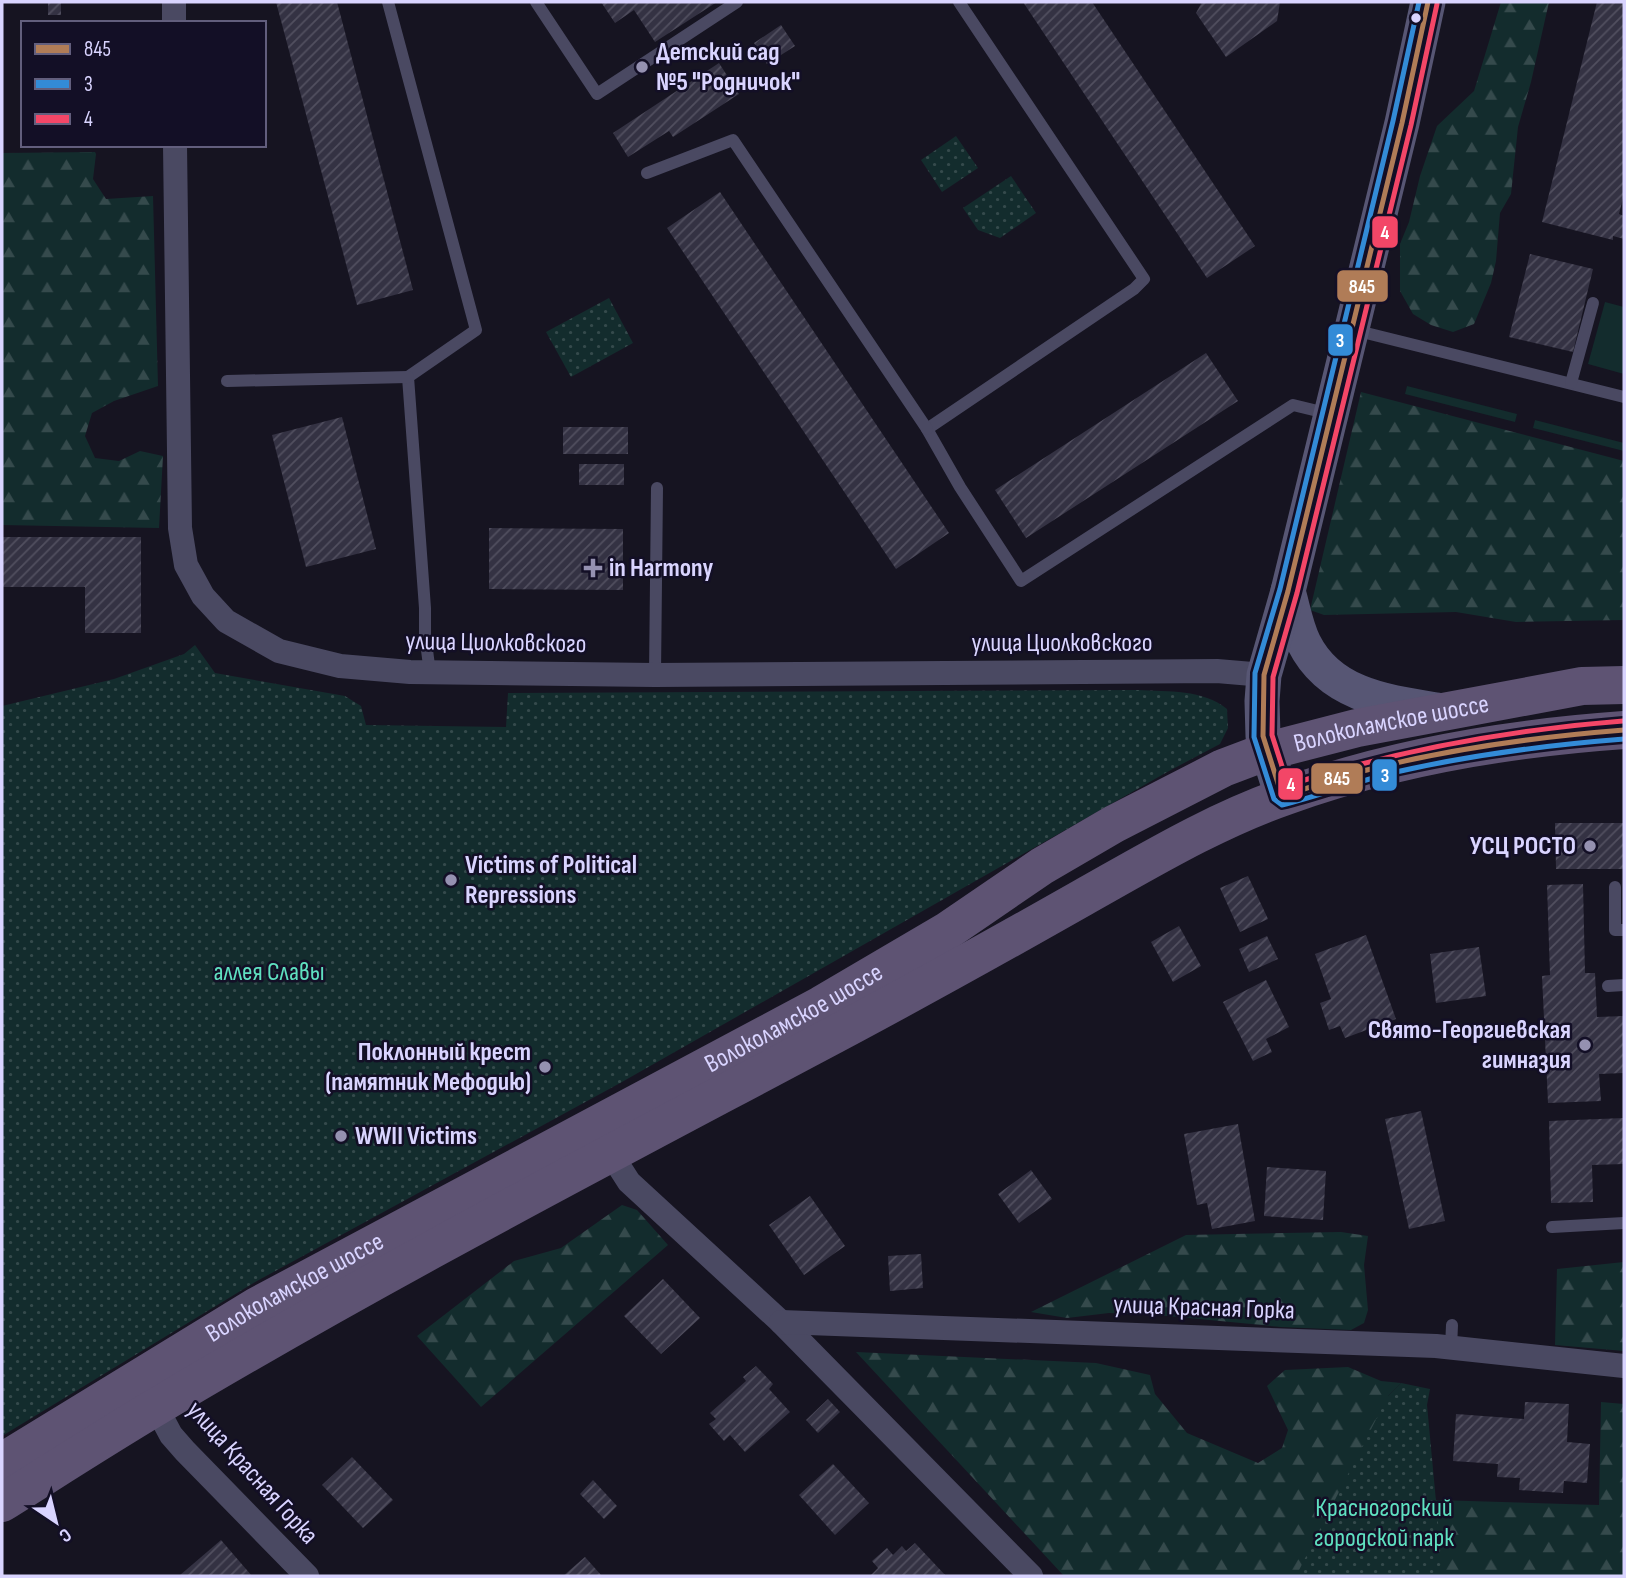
<svg xmlns="http://www.w3.org/2000/svg" width="1626" height="1578" font-family="'Sofia Sans Condensed',sans-serif">
<style>
.green{fill:#132c2d}
.forest{fill:url(#forest-firs)}
.park{fill:url(#park-dots)}
.building{fill:url(#building-hatch)}
.lines{fill:none;stroke-linecap:round;stroke-linejoin:round}
.lane{stroke:#4a4962;stroke-width:12}
.street{stroke:#4a4962;stroke-width:24}
.secondary{stroke:#575674;stroke-width:35}
.primary{stroke:#5e5373;stroke-width:38}
.bus-1-casing{stroke:#130f26;stroke-width:10}
.bus-2-casing{stroke:#130f26;stroke-width:10}
.bus-3-casing{stroke:#130f26;stroke-width:10}
.bus-1{stroke:#b07c57;stroke-width:5}
.bus-2{stroke:#338bd7;stroke-width:5}
.bus-3{stroke:#f34667;stroke-width:5}
.bus-dot{fill:#d9d4ff;stroke:#130f26;stroke-width:2.5}
.poi-dot{fill:#9591b1;stroke:#130f26;stroke-width:2.5}
.labels{text-anchor:middle;dominant-baseline:central;stroke-width:5;stroke-linejoin:round;paint-order:stroke}
.poi-label{font-size:26px;font-weight:bold;fill:#d9d4ff;stroke:#130f26;text-anchor:start}
.street-label{font-size:26px;fill:#d9d4ff;stroke:#130f26}
.park-label{font-size:26px;fill:#5fe0c0;stroke:#130f26}
.line-badge{stroke:#130f26;stroke-width:2.5}
.badge-label{font-size:19px;text-anchor:middle;font-weight:bold;fill:#fff}
</style>
<defs>
<pattern id="forest-firs" width="22" height="20" patternUnits="userSpaceOnUse" patternTransform="scale(1.75)"><rect width="22" height="20" fill="#132c2d"/><path d="M5 1l3.5 6h-7zM16 11l3.5 6h-7z" fill="#354a4c"/></pattern>
<pattern id="park-dots" width="8" height="8" patternUnits="userSpaceOnUse" patternTransform="scale(1.75)"><rect width="8" height="8" fill="#132c2d"/><path d="M2 2h.1M6 6h.1" fill="none" stroke="#354a4c" stroke-width="1.8" stroke-linecap="round"/></pattern>
<pattern id="building-hatch" width="6" height="6" patternUnits="userSpaceOnUse" patternTransform="scale(1.75)"><rect width="6" height="6" fill="#343243"/><path d="M-1 1l2-2M0 6l6-6M5 7l2-2" fill="none" stroke="#514f5f"/></pattern>
</defs>
<rect width="100%" height="100%" fill="#161421"/>
<!-- green -->
<g class="green">
<path d="M1605,302L1624,307V374L1588,364Z"/>
<path d="M1407,386L1517,414L1515,422L1405,394Z"/>
<path d="M1535,420L1624,443V451L1533,428Z"/>
</g>
<!-- forest -->
<g class="forest">
<path d="M1501,2H1549L1531,82L1518,127L1511,194L1500,213L1496,261L1491,283L1474,324L1453,332L1431,325L1413,314L1400,291V244L1409,222L1420,176L1437,126L1474,91Z"/>
<path d="M95,152L96,154L93,179L106,199L153,196L158,386L114,401L92,413L85,436L95,458L119,461L140,451L163,456L159,528L2,525V153Z"/>
<path d="M1361,392L1624,461V620L1516,622L1456,612L1324,615L1310,610Z"/>
<path d="M622,1205L637,1210L668,1245L481,1407L417,1336L514,1261L561,1248Z"/>
<path d="M1341,1232L1368,1236L1364,1265L1368,1310L1364,1323L1351,1330L1281,1327L1168,1316L1109,1313L1067,1318L1031,1312L1186,1235Z"/>
<path d="M1624,1262V1351L1555,1345L1557,1269Z"/>
<path d="M856,1352L1096,1363L1150,1375L1155,1394L1187,1433L1258,1463L1282,1448L1288,1430L1267,1386L1285,1370L1348,1367L1381,1381L1401,1383L1388,1396L1436,1500L1599,1505L1601,1402L1624,1404V1576H1064Z"/>
</g>
<!-- park -->
<g class="park">
<path d="M956,136L978,168L942,192L921,160Z"/>
<path d="M1011,176L1036,213L1000,238L978,230L963,208Z"/>
<path d="M609,298L633,343L571,377L546,332Z"/>
<path d="M195,645L215,673L345,696L361,706L366,725L506,727L508,693L1138,690C1168,692 1203,689 1227,709L1228,728L1220,744L1169,771L622,1082L257,1281L2,1436V706L114,679L184,654Z"/>
<path d="M1401,1383L1430,1389L1427,1405L1443,1576H1296L1388,1396Z"/>
</g>
<!-- building -->
<g class="building">
<rect x="48" y="2" width="13" height="13"/>
<path d="M276,2H337L413,290L357,305Z"/>
<path d="M601,2H717L655,42L634,10L615,23Z"/>
<path d="M1023,2H1092L1255,246L1207,278Z"/>
<path d="M1202,2H1280L1277,21L1226,57L1196,13Z"/>
<path d="M1597,2H1624V194L1619,214L1624,216V239L1613,236V240L1542,222Z"/>
<path d="M781,25L795,46L767,64L754,43Z"/>
<path d="M719,63L739,94L673,137L669,131L628,157L613,133Z"/>
<path d="M720,192L949,533L896,569L667,228Z"/>
<path d="M1530,254L1593,269L1573,352L1509,337Z"/>
<path d="M1206,353L1238,401L1026,538L995,490Z"/>
<path d="M342,417L376,549L306,567L272,435Z"/>
<rect x="563" y="427" width="65" height="27"/>
<rect x="579" y="464" width="45" height="21"/>
<path d="M489,528L623,529V590L489,589Z"/>
<path d="M2,537H141V633H85V587H2Z"/>
<path d="M1555,823H1624V869H1556Z"/>
<path d="M1248,876L1268,919L1240,932L1220,888Z"/>
<path d="M1583,884L1585,973H1595L1597,1017L1624,1016V1073L1599,1074L1601,1101L1548,1103L1542,976L1550,975L1547,885Z"/>
<path d="M1179,926L1201,966L1173,982L1151,942Z"/>
<path d="M1366,935L1396,1019L1345,1038L1340,1026L1329,1030L1320,1003L1331,999L1315,954Z"/>
<path d="M1267,936L1278,959L1249,972L1239,949Z"/>
<path d="M1479,947L1486,996L1436,1003L1430,954Z"/>
<path d="M1266,980L1289,1027L1266,1039L1272,1052L1253,1061L1223,1002Z"/>
<path d="M1421,1111L1445,1221L1409,1229L1385,1119Z"/>
<path d="M1624,1118V1164L1592,1165L1593,1202L1551,1203L1549,1121Z"/>
<path d="M1238,1124L1255,1221L1212,1229L1207,1203L1197,1205L1184,1134Z"/>
<path d="M1267,1167L1326,1171L1323,1220L1264,1216Z"/>
<path d="M1031,1170L1052,1199L1019,1223L998,1194Z"/>
<path d="M810,1196L845,1246L804,1275L769,1225Z"/>
<path d="M921,1254L923,1288L890,1291L888,1256Z"/>
<path d="M663,1279L700,1318L661,1354L624,1316Z"/>
<path d="M756,1366L773,1384L769,1389L790,1412L745,1452L730,1435L724,1441L709,1424L716,1419L710,1413L746,1381L743,1377Z"/>
<path d="M828,1399L840,1412L818,1433L806,1420Z"/>
<path d="M1525,1402L1569,1404L1567,1442L1590,1444L1587,1483L1564,1481L1563,1493L1519,1490L1520,1478L1497,1477L1498,1464L1453,1461L1456,1414L1524,1419Z"/>
<path d="M352,1457L393,1500L363,1528L322,1485Z"/>
<path d="M833,1464L869,1503L835,1535L799,1495Z"/>
<path d="M593,1480L617,1506L604,1519L580,1494Z"/>
<path d="M221,1540L252,1576H179Z"/>
<path d="M915,1543L946,1576H870L878,1568L872,1561L887,1548L893,1555L902,1546L906,1551Z"/>
<path d="M585,1557L601,1575L563,1576Z"/>
</g>
<g class="lines">
<!-- lane -->
<g class="lane">
<path d="M388,2L476,330L408,377L425,608V635L430,673"/>
<path d="M536,2L597,94L737,2"/>
<path d="M959,2L1144,279L1134,289L927,429L960,487L1021,581L1293,405L1330,414"/>
<path d="M647,173L733,140L927,429"/>
<path d="M1354,330L1624,397"/>
<path d="M227,381L408,377"/>
<path d="M1571,383L1593,303"/>
<path d="M655,675L657,488"/>
<path d="M1615,887V930H1624"/>
<path d="M1608,986L1624,985"/>
<path d="M1552,1227L1624,1223"/>
<path d="M1451,1348L1452,1325"/>
</g>
<!-- street -->
<g class="street">
<path d="M174,2V23"/>
<path d="M175,145L180,528L186,565L203,596L226,621L279,651L340,666L410,672L655,675L1217,671L1264,675"/>
<path d="M611,1154L629,1182L781,1322L1031,1576"/>
<path d="M781,1322L1436,1346L1624,1366"/>
<path d="M156,1407L171,1435L185,1451L307,1576"/>
</g>
<!-- secondary -->
<g class="secondary">
<path d="M1288,591C1293,608 1296,627 1304,643C1330,695 1386,702 1437,710"/>
<path d="M1282,796L1263,736L1262,701L1264,675L1288,591L1402,123L1428,2"/>
</g>
<!-- primary -->
<g class="primary">
<path id="s1" d="M2,1462L257,1306L821,1005L947,931L1042,866L1114,824L1223,768L1268,751L1357,728L1582,686L1624,685"/>
<path d="M2,1503C53,1471 104,1438 156,1407C370,1279 591,1164 811,1047C902,999 992,949 1082,898C1148,861 1214,821 1286,796C1394,757 1510,738 1624,730"/>
</g>
<defs>
<path id="bus-1" d="M1428,2L1402,123L1288,591L1264,675L1263,736L1282,796C1308,788 1333,779 1359,772C1446,749 1535,737 1624,730"/>
<path id="bus-2" d="M1419,2L1393,121L1280,589L1255,673L1254,737L1274,799L1282,805C1320,796 1357,781 1396,772C1471,755 1547,745 1624,739"/>
<path id="bus-3" d="M1437,4L1411,125L1297,593L1273,677L1272,735L1288,785C1398,750 1508,730 1623,721"/>
</defs>
<!-- bus-1 casing -->
<use href="#bus-1" class="bus-1-casing"/>
<!-- bus-2 casing -->
<use href="#bus-2" class="bus-2-casing"/>
<!-- bus-3 casing -->
<use href="#bus-3" class="bus-3-casing"/>
<!-- bus-1 -->
<use href="#bus-1" class="bus-1"/>
<!-- bus-2 -->
<use href="#bus-2" class="bus-2"/>
<!-- bus-3 -->
<use href="#bus-3" class="bus-3"/>
</g>
<!-- markers -->
<circle class="bus-dot" cx="1416" cy="18" r="6"/>
<g class="poi-dot">
<circle cx="642" cy="67" r="7"/>
<path d="M589.5 557.5h7v7h7v7h-7v7h-7v-7h-7v-7h7z"/>
<circle cx="1590" cy="846" r="7"/>
<circle cx="451" cy="880" r="7"/>
<circle cx="1585" cy="1045" r="7"/>
<circle cx="545" cy="1067" r="7"/>
<circle cx="341" cy="1136" r="7"/>
</g>
<g class="labels">
<!-- poi labels -->
<g class="poi-label">
<text x="656" y="52">Детский сад<tspan x="656" dy="30">№5 "Родничок"</tspan></text>
<text x="609" y="568">in Harmony</text>
<text x="1576" y="846" text-anchor="end">УСЦ РОСТО</text>
<text x="465" y="865">Victims of Political<tspan x="465" dy="30">Repressions</tspan></text>
<text x="1571" y="1030" text-anchor="end">Свято-Георгиевская<tspan x="1571" dy="30">гимназия</tspan></text>
<text x="531" y="1052" text-anchor="end">Поклонный крест<tspan x="531" dy="30">(памятник Мефодию)</tspan></text>
<text x="355" y="1136">WWII Victims</text>
</g>
<!-- street labels -->
<g class="street-label">
<text transform="translate(496 643) rotate(1)">улица Циолковского</text>
<text x="1062" y="643">улица Циолковского</text>
<text stroke="none"><textPath href="#s1" startOffset="1580">Волоколамское шоссе</textPath></text>
<text stroke="none"><textPath href="#s1" startOffset="908">Волоколамское шоссе</textPath></text>
<text stroke="none"><textPath href="#s1" startOffset="341">Волоколамское шоссе</textPath></text>
<text transform="translate(1204 1308) rotate(2)">улица Красная Горка</text>
<text transform="translate(252 1473) rotate(48)">улица Красная Горка</text>
</g>
<!-- park labels -->
<g class="park-label">
<text x="269" y="972">аллея Славы</text>
<text x="1384" y="1508">Красногорский<tspan x="1384" dy="30">городской парк</tspan></text>
</g>
</g>
<g class="line-badge">
<rect x="1371" y="215" width="28" height="34" rx="7" fill="#f34667"/>
<rect x="1336" y="269" width="53" height="34" rx="7" fill="#b07c57"/>
<rect x="1327" y="323" width="27" height="34" rx="7" fill="#338bd7"/>
<rect x="1371" y="758" width="27" height="34" rx="7" fill="#338bd7"/>
<rect x="1310" y="762" width="54" height="33" rx="7" fill="#b07c57"/>
<rect x="1277" y="767" width="27" height="34" rx="7" fill="#f34667"/>
</g>
<g class="badge-label">
<text x="1385" y="239">4</text>
<text x="1362" y="293">845</text>
<text x="1340" y="347">3</text>
<text x="1385" y="782">3</text>
<text x="1337" y="785">845</text>
<text x="1291" y="791">4</text>
</g>
<!-- border -->
<rect width="1626" height="1578" fill="none" stroke="#d9d4ff" stroke-width="7"/>
<!-- legend -->
<rect x="21" y="21" width="245" height="126" fill="#130f26" stroke="#625e7d" stroke-width="2"/>
<rect x="35" y="44" width="35" height="10" fill="#b07c57" stroke="#625e7d" stroke-width="2"/>
<text x="84" y="56" font-size="21" fill="#d9d4ff">845</text>
<rect x="35" y="79" width="35" height="10" fill="#338bd7" stroke="#625e7d" stroke-width="2"/>
<text x="84" y="91" font-size="21" fill="#d9d4ff">3</text>
<rect x="35" y="114" width="35" height="10" fill="#f34667" stroke="#625e7d" stroke-width="2"/>
<text x="84" y="126" font-size="21" fill="#d9d4ff">4</text>
<!-- north arrow -->
<g transform="translate(56 1522) rotate(145)" stroke="#130f26" stroke-width="5" paint-order="stroke">
<path d="M0-5L12 26L0 18L-12 26Z" fill="#d9d4ff"/>
<text y="-10" font-size="19" font-weight="bold" text-anchor="middle" fill="#d9d4ff">С</text>
</g>
</svg>
